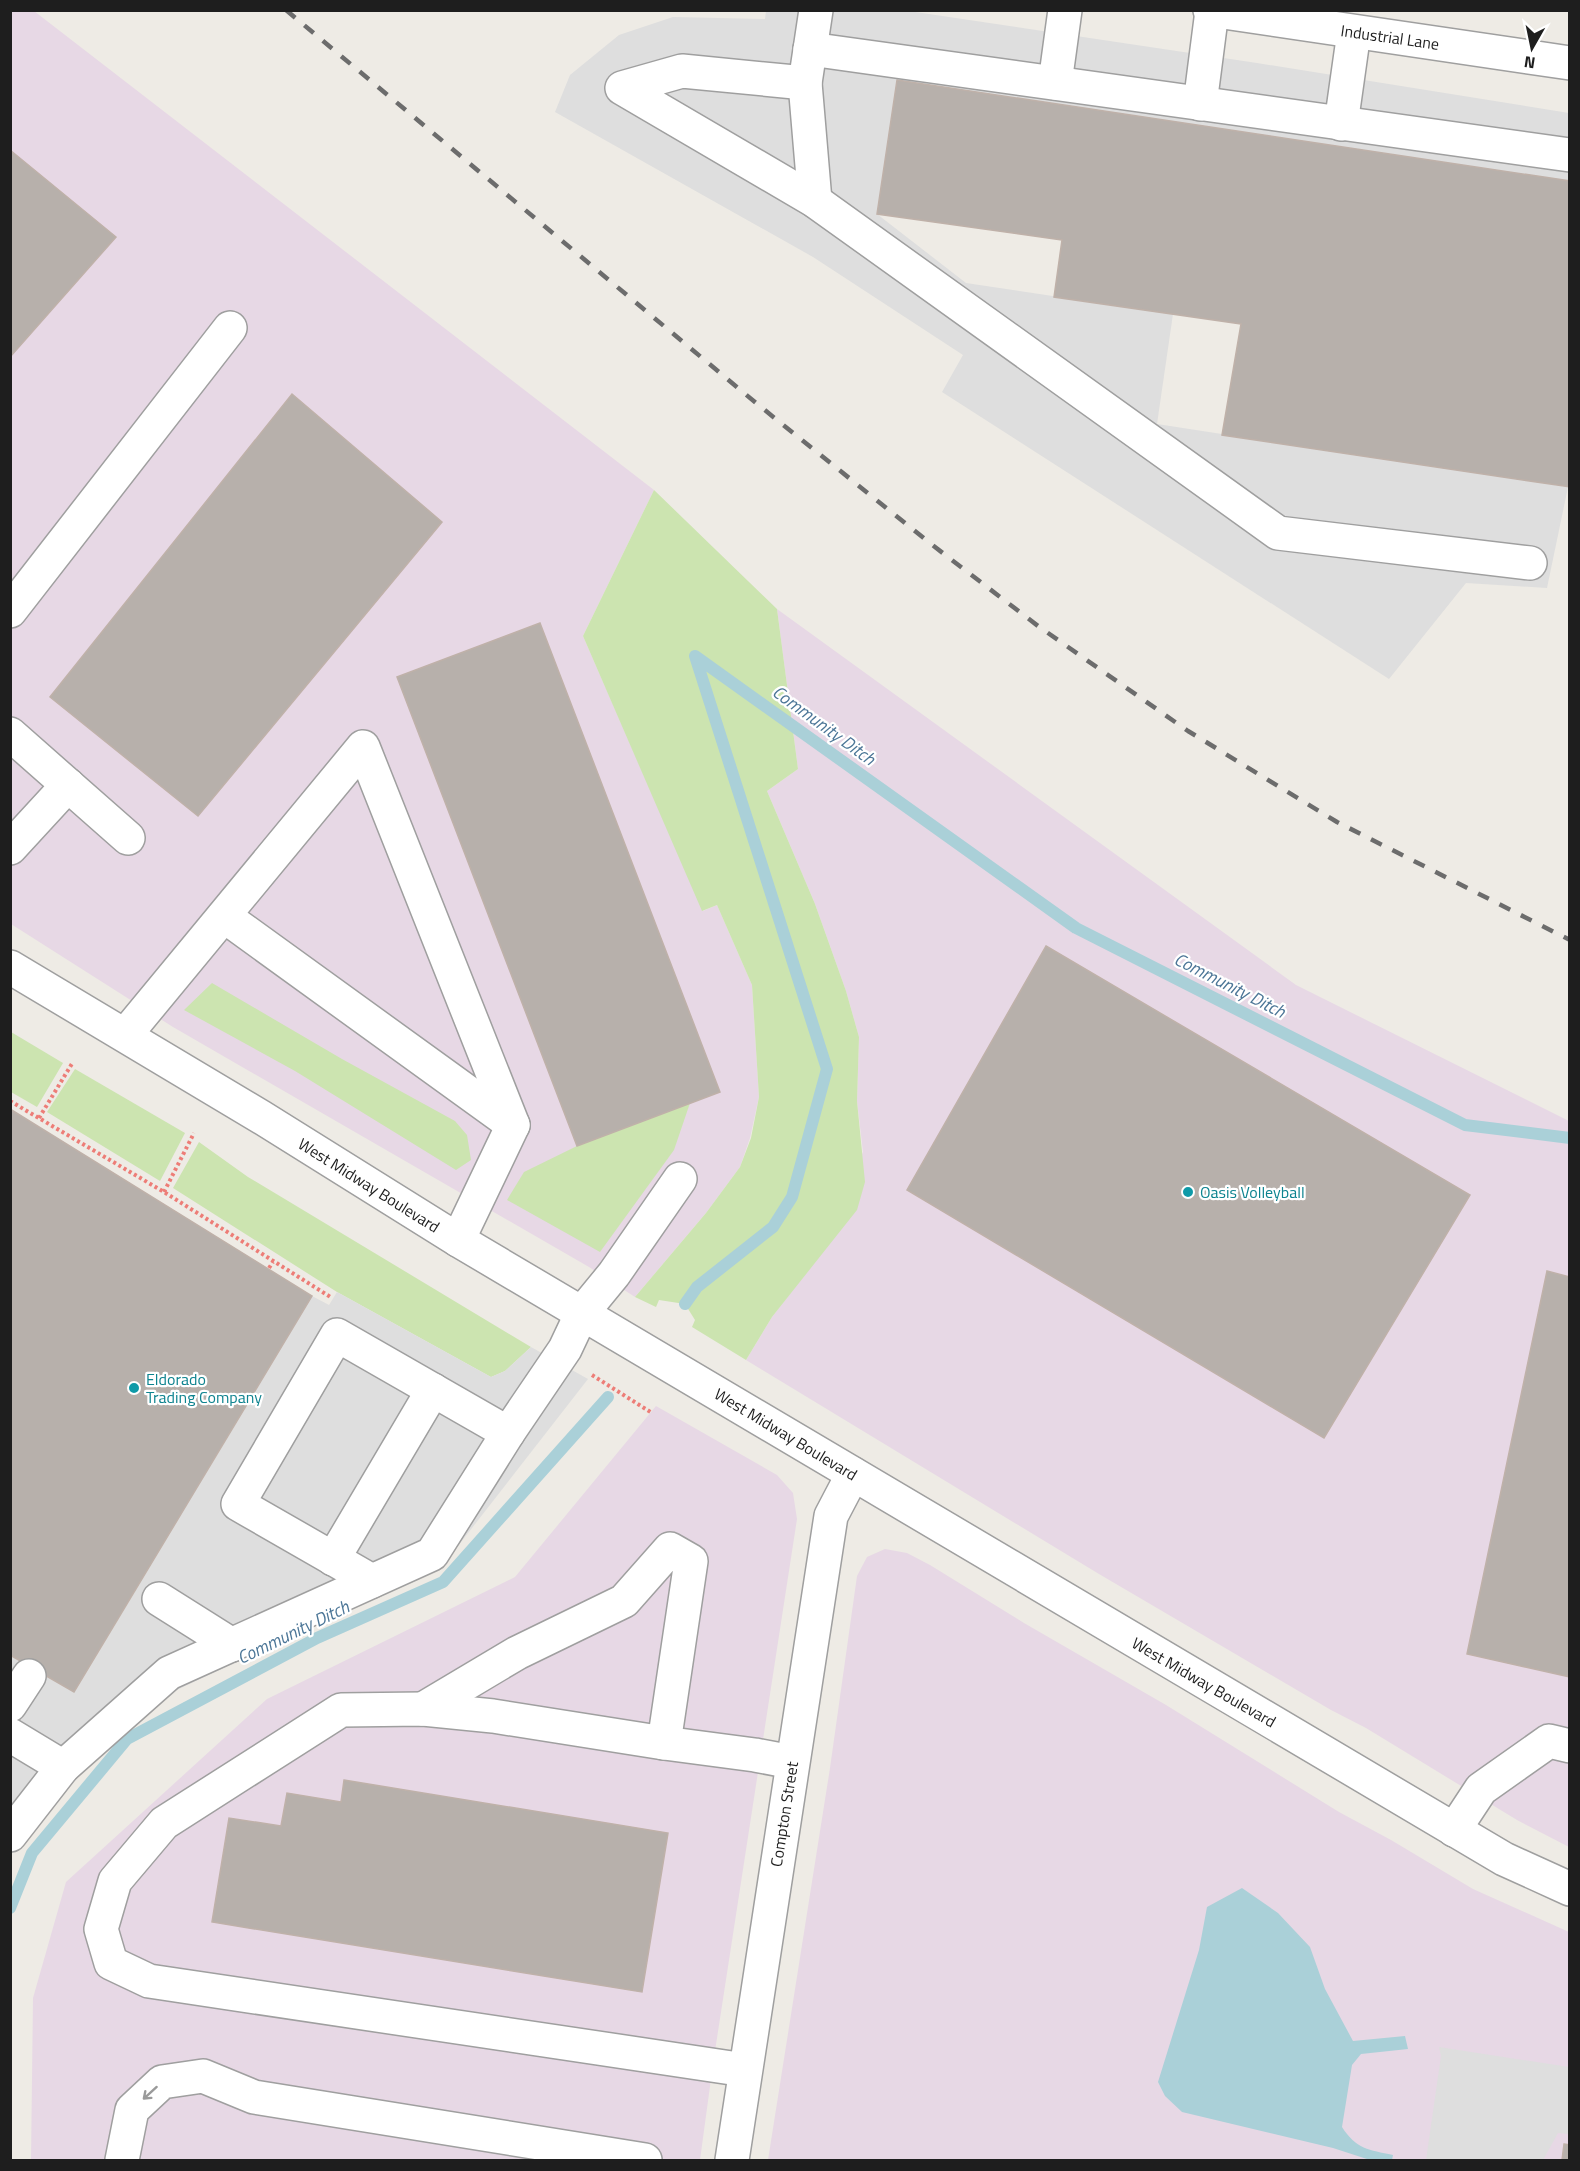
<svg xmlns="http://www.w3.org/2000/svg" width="1580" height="2171" font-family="'Titillium Web',sans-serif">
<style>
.industrial{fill:#e7d8e5}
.grass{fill:#cce4b0}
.parking{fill:#dedede}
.water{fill:#aad0d8}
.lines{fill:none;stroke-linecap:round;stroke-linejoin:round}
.stream{stroke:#aad0d8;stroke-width:12}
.building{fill:#b7b0ab;stroke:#bfb1a9;stroke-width:1.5}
.minor-casing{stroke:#9f9f9f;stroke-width:36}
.path{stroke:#ed7d77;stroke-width:4;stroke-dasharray:3 3;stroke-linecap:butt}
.minor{stroke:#fff;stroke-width:33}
.rail{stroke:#6c6c6c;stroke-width:4.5;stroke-dasharray:12 12;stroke-linecap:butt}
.oneway{stroke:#9a9a9a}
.culture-dot{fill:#0f9aa8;stroke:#fff;stroke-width:2}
.labels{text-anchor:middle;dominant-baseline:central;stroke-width:4.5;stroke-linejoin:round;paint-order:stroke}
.street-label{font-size:16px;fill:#1e1e1e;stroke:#fff}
.culture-label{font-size:16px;fill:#0d838f;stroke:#fff;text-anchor:start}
.water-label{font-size:18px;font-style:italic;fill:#4c7697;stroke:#fff}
</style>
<rect width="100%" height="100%" fill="#eeebe5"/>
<!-- industrial -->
<g class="industrial">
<path d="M10,11H34L654,490L583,636L703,911L717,905L752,985L759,1097L750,1138L740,1167L706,1213L635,1297L589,1267L173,1027L11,924Z"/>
<path d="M777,609L1296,985L1569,1121V1847L1517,1820L1366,1728L1331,1710L1099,1574L746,1360L772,1317L809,1269L863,1152L857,1101L859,1037L846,991L815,904L767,791L798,769Z"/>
<path d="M656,1406L777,1475L793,1493L797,1519L713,2064L700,2160H31L33,1998L66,1882L267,1699L515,1577Z"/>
<path d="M885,1549L907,1553L930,1565L1024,1623L1166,1705L1339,1812L1391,1840L1473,1889L1569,1932V2160H768L830,1768L857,1576L867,1557Z"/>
</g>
<!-- grass -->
<g class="grass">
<path d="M654,490L777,609L798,769L767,791L815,904L846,991L859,1037L857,1101L865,1182L857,1210L772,1317L746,1360L692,1327L695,1320L685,1304L659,1300L656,1307L635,1297L706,1213L740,1167L751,1138L759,1097L752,985L717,905L702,911L583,636Z"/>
<path d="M212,983L342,1059L455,1121L467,1135L471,1160L456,1170L295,1071L184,1010Z"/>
<path d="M11,1032L63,1063L37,1107L11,1092Z"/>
<path d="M75,1069L185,1133L160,1181L47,1112Z"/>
<path d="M690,1103L674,1150L600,1252L507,1200L524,1172L577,1146Z"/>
<path d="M199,1142L248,1177L531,1347L505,1371L491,1377L337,1292L173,1188Z"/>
</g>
<!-- parking -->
<g class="parking">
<path d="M902,10L1257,63L1569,113V181L897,80L877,214L966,283L1173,314L1157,424L1568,487L1547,588L1466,583L1389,679L942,392L963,355L813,257L555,112L570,75L619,35L673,17L765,19L766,11Z"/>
<path d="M337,1292L491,1377L505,1371L531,1347L588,1379L458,1546L426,1572L162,1697L72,1780L11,1851V1655L74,1691L312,1296L329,1305Z"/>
<path d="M1439,2047L1569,2067V2134L1558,2133L1543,2160H1426L1441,2056Z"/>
</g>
<!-- water -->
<path class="water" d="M1242,1888L1278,1913L1310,1947L1325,1989L1353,2041L1405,2036L1408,2049L1361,2054L1352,2065L1342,2127C1356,2149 1369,2150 1393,2155L1392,2160H1370L1333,2148L1182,2112L1165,2096L1158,2082L1199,1950L1207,1907Z"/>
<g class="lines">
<!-- stream -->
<g class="stream">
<path d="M685,1304L697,1287L773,1227L792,1197L827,1069L695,656L1076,928L1465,1125L1570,1138"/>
<path d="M10,1908L32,1853L127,1739L317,1638L443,1582L608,1397"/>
</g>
</g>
<!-- building -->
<g class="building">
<path d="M897,80L1570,181V487L1222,435L1241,324L1054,297L1062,240L877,214Z"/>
<path d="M10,150L116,237L10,357Z"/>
<path d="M292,394L442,522L198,816L50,697Z"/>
<path d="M540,623L720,1092L577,1146L397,677Z"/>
<path d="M1046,946L1470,1195L1324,1438L907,1190Z"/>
<path d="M10,1109L312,1296L74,1692L10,1655Z"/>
<path d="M1547,1271L1570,1277V1677L1467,1654Z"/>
<path d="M344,1780L668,1833L642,1992L212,1922L229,1818L281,1826L287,1793L341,1802Z"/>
<path d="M1564,2144L1570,2145V2160H1562Z"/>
</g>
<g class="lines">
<defs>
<g id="minor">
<path d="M816,10L805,83L682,71L622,88L815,201L1278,533L1530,563"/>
<path d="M1210,10L1570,63"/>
<path d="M810,49L1570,155"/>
<path d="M805,83L815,201"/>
<path d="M1055,83L1065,10"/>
<path d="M1200,104L1212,11"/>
<path d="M1341,124L1354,32"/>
<path d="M10,611L230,328"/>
<path d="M10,734L128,838"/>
<path d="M10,848L68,785"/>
<path d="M224,916L513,1125"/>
<path d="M10,967L261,1117L458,1240L1504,1859L1570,1889"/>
<path d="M126,1034L363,747L513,1125L458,1240"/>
<path d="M333,1559L433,1390"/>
<path d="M372,1581L238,1504L337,1335L508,1433"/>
<path d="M159,1599L232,1645"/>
<path d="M10,1705L29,1676"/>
<path d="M423,1709L517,1653L624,1601L670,1549L691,1561L664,1743"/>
<path d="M10,1735L63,1767"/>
<path d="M1454,1830L1481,1789L1549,1741L1570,1746"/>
<path d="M10,1835L63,1767L169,1673L432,1554L508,1433L565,1349L582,1313L614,1274L680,1179"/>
<path d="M745,2070L149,1981L111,1963L101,1929L115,1881L164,1823L341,1710L423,1709L493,1716L664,1743L755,1755L792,1762"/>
<path d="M122,2160L132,2110L162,2082L203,2076L254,2097L645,2160"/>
<path d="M732,2160L831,1516L853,1474"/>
</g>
</defs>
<!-- minor casing -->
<use href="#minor" class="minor-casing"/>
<!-- path -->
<g class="path">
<path d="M10,1101L164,1192L332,1298"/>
<path d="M39,1118L73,1062"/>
<path d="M164,1192L194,1133"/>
<path d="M269,1268L273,1262"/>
<path d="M592,1375L652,1413"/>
</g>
<!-- minor -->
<use href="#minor" class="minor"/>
<!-- rail -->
<path class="rail" d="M286,10L756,403L931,544L1038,626L1188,731L1337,822L1570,940"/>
</g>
<!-- one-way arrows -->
<defs><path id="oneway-shaft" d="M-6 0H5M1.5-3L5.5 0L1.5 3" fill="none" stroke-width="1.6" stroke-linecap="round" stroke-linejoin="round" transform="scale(1.5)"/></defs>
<use class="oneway" href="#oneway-shaft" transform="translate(150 2093) rotate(138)"/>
<!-- markers -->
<g class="culture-dot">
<circle cx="1188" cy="1192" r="6"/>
<circle cx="134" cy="1388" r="6"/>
</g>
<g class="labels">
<!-- street labels -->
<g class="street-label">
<text transform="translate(1390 37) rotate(8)">Industrial Lane</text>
<text transform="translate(369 1185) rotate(32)">West Midway Boulevard</text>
<text transform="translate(786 1434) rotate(31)">West Midway Boulevard</text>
<text transform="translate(1204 1682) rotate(30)">West Midway Boulevard</text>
<text transform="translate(784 1814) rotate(-81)">Compton Street</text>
</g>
<!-- culture labels -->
<g class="culture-label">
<text x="1200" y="1192">Oasis Volleyball</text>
<text x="146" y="1379">Eldorado<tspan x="146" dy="18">Trading Company</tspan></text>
</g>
<!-- water labels -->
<g class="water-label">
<text transform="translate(824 725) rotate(36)">Community Ditch</text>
<text transform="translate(1230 985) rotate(27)">Community Ditch</text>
<text transform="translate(293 1632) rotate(-26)">Community Ditch</text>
</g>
</g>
<!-- border -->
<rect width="1580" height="2171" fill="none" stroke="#1e1e1e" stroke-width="24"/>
<!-- north arrow -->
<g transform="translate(1532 48) rotate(189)" stroke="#ffffff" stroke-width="4.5" paint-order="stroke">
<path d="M0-4.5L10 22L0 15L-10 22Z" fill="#1e1e1e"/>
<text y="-9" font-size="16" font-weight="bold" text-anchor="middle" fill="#1e1e1e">N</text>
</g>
</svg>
